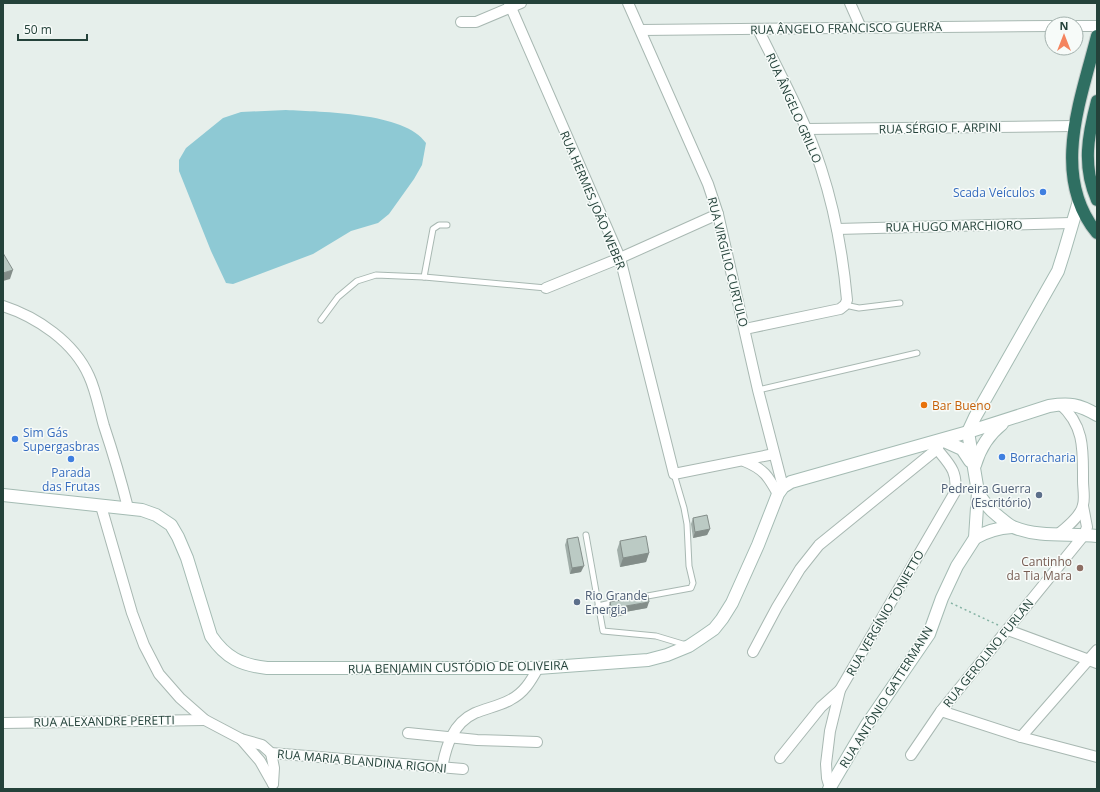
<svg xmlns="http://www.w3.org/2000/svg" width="1100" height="792" font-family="'Open Sans',sans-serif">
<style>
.water{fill:#8ec9d4}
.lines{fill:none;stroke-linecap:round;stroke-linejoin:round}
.lane-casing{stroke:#a8b8b2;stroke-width:7}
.street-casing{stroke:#a8b8b2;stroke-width:12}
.secondary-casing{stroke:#a4bbb3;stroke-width:14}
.highway-casing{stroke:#c2cac8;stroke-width:14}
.path{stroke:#86b3a5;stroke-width:1.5;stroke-dasharray:2 3;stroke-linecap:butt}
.lane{stroke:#fff;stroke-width:5}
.street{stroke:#fff;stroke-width:10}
.secondary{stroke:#fff;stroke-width:12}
.highway{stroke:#2f6f62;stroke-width:12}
.wall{fill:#a1aea9}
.shaded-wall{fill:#838d89}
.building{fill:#bbcac4;stroke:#838d89}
.shop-dot{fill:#3f7fe0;stroke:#f7fbf9;stroke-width:1.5}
.food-dot{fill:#e8710a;stroke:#f7fbf9;stroke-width:1.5}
.service-dot{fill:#5c6f8a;stroke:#f7fbf9;stroke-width:1.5}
.education-dot{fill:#8d6e63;stroke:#f7fbf9;stroke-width:1.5}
.labels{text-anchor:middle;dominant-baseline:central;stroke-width:3;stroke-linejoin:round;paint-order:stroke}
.street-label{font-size:12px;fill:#24423a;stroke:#f7fbf9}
.shop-label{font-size:12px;fill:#366cbe;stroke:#f7fbf9;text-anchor:start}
.food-label{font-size:12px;fill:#c56008;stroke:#f7fbf9;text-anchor:start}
.service-label{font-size:12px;fill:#4e5e75;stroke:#f7fbf9;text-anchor:end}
.education-label{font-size:12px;fill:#785e54;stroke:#f7fbf9;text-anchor:end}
</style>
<rect width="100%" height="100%" fill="#e6efeb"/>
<!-- water -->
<path class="water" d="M286,110C321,112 405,112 426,143L422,165L414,179L389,214L378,223L351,231L313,254L233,284L226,283L211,251L179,171V160L186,148L223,118L241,112Z"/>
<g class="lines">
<defs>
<g id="lane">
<path d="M424,277L433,229L439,225H447"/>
<path d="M845,305L859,308L900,303"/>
<path d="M321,320L338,297L357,281L376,275L424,277L546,288"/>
<path d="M758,390L917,353"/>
<path d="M586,535L603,631L656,636L686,645"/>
<path d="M642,597L691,588L693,583L689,566L687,524L684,508L674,474"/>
<path d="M598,606L615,602"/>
</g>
<g id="street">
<path d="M509,3L620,258L674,474L774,454"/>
<path d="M628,3L708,184L718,214L758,390L783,487"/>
<path d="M850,3L861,28"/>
<path d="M461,22H476L521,3"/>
<path d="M1076,26H1097"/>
<path d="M641,30L1052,26"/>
<path d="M806,129L1074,126"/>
<path d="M837,229L1071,223"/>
<path d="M546,288L620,258L718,214"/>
<path d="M3,306C37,317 74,342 89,376C96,391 99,409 104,426C113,453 121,480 128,508"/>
<path d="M745,329L840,309L845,305L847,300C843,256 835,211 821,168C806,121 780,74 758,29"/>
<path d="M744,461C764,469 768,476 778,494"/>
<path d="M101,506L132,613L144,645L159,674L180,698L205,720L241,739L262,745L271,753L463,769"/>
<path d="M1057,535C1066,528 1081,516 1083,505C1085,498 1083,488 1083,481C1083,451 1085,426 1060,404"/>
<path d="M1008,630L1097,663"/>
<path d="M753,652L777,607L800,569L819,545L937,449L940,443"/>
<path d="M941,711L1021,737L1097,757"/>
<path d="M3,723L205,720"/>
<path d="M408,733L477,740L537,742"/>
<path d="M1021,737L1097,650"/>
<path d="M241,739L260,761L273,784"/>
<path d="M271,753L274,768L273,784"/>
<path d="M911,755L941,711L1084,535L1087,527L1083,506"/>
<path d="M780,758L821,707L840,690"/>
<path d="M442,768C446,746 453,723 475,713C487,708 499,706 510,700C524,693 531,681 538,668"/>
<path d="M830,788L827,778L826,764L830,731L840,690L955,492C958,471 949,464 937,449"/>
</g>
<g id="secondary">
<path d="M968,432L975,417L1058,271L1064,252L1079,201"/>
<path d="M968,432L978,492C983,502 989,509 998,516C1003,520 1008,525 1013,527C1040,538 1069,533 1097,536"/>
<path d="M942,440L962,449L970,461"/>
<path d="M975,465C980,448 988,435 1002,424"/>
<path d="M3,495L142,510L156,515L171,525L178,537L187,558L211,636C226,658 241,665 267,668H538L648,660L667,655L689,646L701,638L714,629L722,619L732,603L758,545L778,494L783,487L791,482L968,432L1049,406C1069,403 1079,404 1097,415"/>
<path d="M975,538C987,531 997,528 1012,527"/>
<path d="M829,789L866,726L929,634L942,598L957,566L975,538L978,492"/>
</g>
<g id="highway">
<path d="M1097,36C1081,99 1050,176 1097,233"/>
<path d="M1097,101C1088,135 1082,166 1097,200"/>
</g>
</defs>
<!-- lane casing -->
<use href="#lane" class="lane-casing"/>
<!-- street casing -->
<use href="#street" class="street-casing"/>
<!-- secondary casing -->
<use href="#secondary" class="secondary-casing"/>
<!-- highway casing -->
<use href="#highway" class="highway-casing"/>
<!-- path -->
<path class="path" d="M951,603L998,625"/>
<!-- lane -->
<use href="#lane" class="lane"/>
<!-- street -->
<use href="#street" class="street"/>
<!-- secondary -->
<use href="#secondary" class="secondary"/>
<!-- highway -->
<use href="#highway" class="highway"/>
</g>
<!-- wall -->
<g class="wall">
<path d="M693,518L710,529L707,535L693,538L691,524Z"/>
<path d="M567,539L581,572L570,574L565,545Z"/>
<path d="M620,541L649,553L646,562L620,567L617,550Z"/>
<path d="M610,602L647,608L625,612L624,615L610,618L608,608Z"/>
</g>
<!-- shaded-wall -->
<g class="shaded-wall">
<path d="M13,270L10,279L3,281V273Z"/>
<path d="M710,529L707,535L693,538L695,532Z"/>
<path d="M649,553L646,562L620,567L623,558Z"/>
<path d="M584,566L581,572L570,574L572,568Z"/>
<path d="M649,602L647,608L625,612L624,615L610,618L612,612L626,606Z"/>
</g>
<!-- building -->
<g class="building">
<path d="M3,253L13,270L3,273Z"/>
<path d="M707,515L710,529L695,532L693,518Z"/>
<path d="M646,536L649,553L623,558L620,541Z"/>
<path d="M578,537L584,566L572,568L567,539Z"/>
<path d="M648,595L649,602L626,606V609L612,612L610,602Z"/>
</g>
<!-- markers -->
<g class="shop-dot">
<circle cx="1043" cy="192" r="4"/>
<circle cx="15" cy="439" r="4"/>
<circle cx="1002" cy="457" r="4"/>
<circle cx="71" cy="459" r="4"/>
</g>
<circle class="food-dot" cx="924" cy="405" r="4"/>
<g class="service-dot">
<circle cx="1039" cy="495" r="4"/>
<circle cx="577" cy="602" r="4"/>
</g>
<circle class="education-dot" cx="1080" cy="568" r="4"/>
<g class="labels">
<!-- street labels -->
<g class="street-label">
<text transform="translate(846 28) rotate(-1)">RUA ÂNGELO FRANCISCO GUERRA</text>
<text transform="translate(794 108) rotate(66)">RUA ÂNGELO GRILLO</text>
<text transform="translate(940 128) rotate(-1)">RUA SÉRGIO F. ARPINI</text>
<text transform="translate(593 200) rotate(67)">RUA HERMES JOÃO WEBER</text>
<text transform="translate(954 226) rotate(-1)">RUA HUGO MARCHIORO</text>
<text transform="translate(728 262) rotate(76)">RUA VIRGÍLIO CURTULO</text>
<text transform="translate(885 613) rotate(-60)">RUA VERGÍNIO TONIETTO</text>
<text transform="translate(988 653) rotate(-51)">RUA GEROLINO FURLAN</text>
<text transform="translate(458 667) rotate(-1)">RUA BENJAMIN CUSTÓDIO DE OLIVEIRA</text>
<text transform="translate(886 697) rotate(-58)">RUA ANTÔNIO GATTERMANN</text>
<text transform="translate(104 721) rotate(-1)">RUA ALEXANDRE PERETTI</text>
<text transform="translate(362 761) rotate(5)">RUA MARIA BLANDINA RIGONI</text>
</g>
<!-- shop labels -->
<g class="shop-label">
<text x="1035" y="192" text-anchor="end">Scada Veículos</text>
<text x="23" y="432">Sim Gás<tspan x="23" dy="14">Supergasbras</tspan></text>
<text x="1010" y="457">Borracharia</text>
<text x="71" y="472" text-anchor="middle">Parada<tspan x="71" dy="14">das Frutas</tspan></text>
</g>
<!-- food labels -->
<g class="food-label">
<text x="932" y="405">Bar Bueno</text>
</g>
<!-- service labels -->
<g class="service-label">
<text x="1031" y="488">Pedreira Guerra<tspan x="1031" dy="14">(Escritório)</tspan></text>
<text x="585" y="595" text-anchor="start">Rio Grande<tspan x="585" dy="14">Energia</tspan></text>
</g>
<!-- education labels -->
<g class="education-label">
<text x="1072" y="561">Cantinho<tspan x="1072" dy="14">da Tia Mara</tspan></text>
</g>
</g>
<!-- border -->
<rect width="1100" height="792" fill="none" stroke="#24423a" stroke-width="8"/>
<!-- north arrow -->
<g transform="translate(1064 36)"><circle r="19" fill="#f7fbf9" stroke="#a3b1ad"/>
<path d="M0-3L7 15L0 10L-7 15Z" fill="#f4845f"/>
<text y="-6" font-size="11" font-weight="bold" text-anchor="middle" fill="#24423a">N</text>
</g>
<!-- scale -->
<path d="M18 34v6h69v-6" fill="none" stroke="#24423a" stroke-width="2"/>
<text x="24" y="34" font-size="12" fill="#24423a" stroke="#f7fbf9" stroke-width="3" paint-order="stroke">50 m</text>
</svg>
